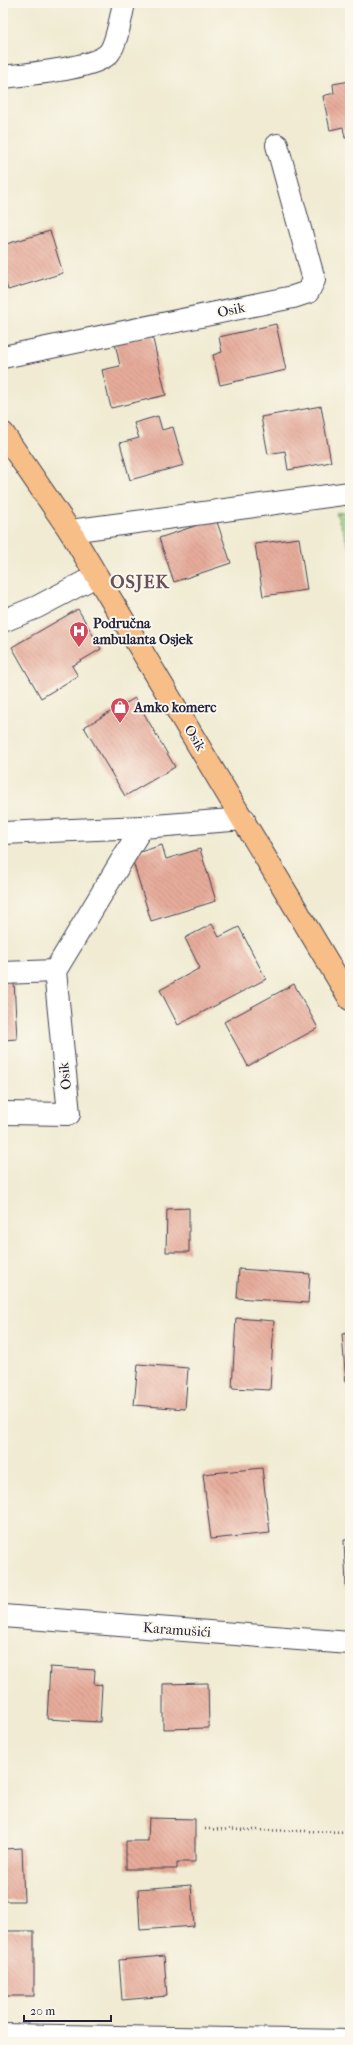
<svg xmlns="http://www.w3.org/2000/svg" width="353" height="2045" font-family="'IM FELL French Canon',serif">
<style>
.grass{fill:url(#grass-dots);stroke:#5c785f}
.building{fill:url(#building-back-hatch)}
.lines{fill:none;stroke-linecap:round;stroke-linejoin:round}
.minor-casing{stroke:#414052;stroke-width:24}
.major-casing{stroke:#414052;stroke-width:24}
.path{stroke:#414052;stroke-width:2.5;stroke-dasharray:1 3;stroke-linecap:butt}
.minor{stroke:#fff;stroke-width:22}
.major{stroke:#f7be87;stroke-width:22}
.labels{text-anchor:middle;dominant-baseline:central;stroke-width:4;stroke-linejoin:round;paint-order:stroke}
.street-label{font-size:14px;fill:#22223b;stroke:#fbf7ec}
.poi-label{font-size:14px;font-weight:bold;fill:#22223b;stroke:#fbf7ec;text-anchor:start}
.district-label{font-size:18px;font-weight:bold;letter-spacing:1px;fill:#67525c;stroke:#fbf7ec}
</style>
<defs>
<pattern id="grass-dots" width="8" height="8" patternUnits="userSpaceOnUse"><rect width="8" height="8" fill="#95cf83"/><path d="M2 2h.1M6 6h.1" fill="none" stroke="#80b172" stroke-width="1.8" stroke-linecap="round"/></pattern>
<pattern id="building-back-hatch" width="6" height="6" patternUnits="userSpaceOnUse"><rect width="6" height="6" fill="#e6ab9a"/><path d="M-1 5l2 2M0 0l6 6M5-1l2 2" fill="none" stroke="#c59386"/></pattern>
</defs>
<rect width="100%" height="100%" fill="#fbf7ec"/>
<filter id="ink" filterUnits="userSpaceOnUse"><feTurbulence type="fractalNoise" baseFrequency=".025" numOctaves="2"/><feDisplacementMap in="SourceGraphic" scale="8" xChannelSelector="R" yChannelSelector="G"/><feConvolveMatrix kernelMatrix="1 2 1 2 8 2 1 2 1" color-interpolation-filters="sRGB"/></filter>
<filter id="wash" filterUnits="userSpaceOnUse"><feTurbulence type="fractalNoise" baseFrequency=".012" numOctaves="4" result="noise"/><feDisplacementMap in="SourceGraphic" scale="16" xChannelSelector="R" yChannelSelector="G"/><feGaussianBlur stdDeviation="0.9" result="paint"/><feColorMatrix in="noise" values="0 0 0 0 0 0 0 0 0 0 0 0 0 0 0 0 0 1.4 0 .05"/><feComposite in="paint" operator="in"/></filter>
<g filter="url(#wash)">
<rect width="100%" height="100%" fill="#f0ebd2"/>
<!-- grass -->
<path class="grass" d="M350,511V550L336,513Z"/>
<g id="blocks">
<!-- building -->
<g class="building">
<path d="M350,81V137L345,138L343,127L330,130L323,96L334,93L333,84Z"/>
<path d="M50,231L63,273L8,290L3,275V245Z"/>
<path d="M276,324L286,370L220,385L213,355L222,352L219,337Z"/>
<path d="M152,335L166,395L111,408L102,370L120,366L115,343Z"/>
<path d="M321,406L331,462L288,470L285,451L268,454L261,417Z"/>
<path d="M158,416L162,430L173,427L184,465L130,480L120,443L139,438L134,423Z"/>
<path d="M216,519L231,563L174,582L159,538Z"/>
<path d="M299,538L307,590L263,596L255,544Z"/>
<path d="M78,609L101,649L72,666L78,676L41,698L12,647Z"/>
<path d="M135,698L175,767L125,796L84,727Z"/>
<path d="M162,845L166,859L200,849L216,901L151,921L131,855Z"/>
<path d="M212,924L219,937L239,927L266,979L178,1025L160,990L200,968L185,938Z"/>
<path d="M14,981L17,1039L3,1040V982Z"/>
<path d="M294,984L318,1028L248,1066L224,1022Z"/>
<path d="M189,1208V1252H166L167,1209Z"/>
<path d="M239,1269L310,1274L308,1303L237,1298Z"/>
<path d="M236,1318L274,1321L270,1390L232,1388Z"/>
<path d="M350,1333V1383L346,1384L342,1334Z"/>
<path d="M138,1364L188,1368L185,1409L134,1405Z"/>
<path d="M262,1468L270,1533L211,1539L203,1474Z"/>
<path d="M344,1540H350V1586H346Z"/>
<path d="M50,1667L95,1670L94,1684L102,1685L100,1722L47,1719Z"/>
<path d="M208,1683L209,1728L163,1729V1684Z"/>
<path d="M149,1818L195,1819V1862H177V1869H126V1841H148Z"/>
<path d="M22,1848L24,1901H3V1849Z"/>
<path d="M191,1885L194,1926L140,1930L138,1889Z"/>
<rect x="3" y="1931" width="31" height="65"/>
<path d="M164,1956L167,1996L122,2000L119,1960Z"/>
</g>
</g>
</g>
<g filter="url(#ink)">
<use href="#blocks" fill-opacity="0" stroke="#414052" stroke-width="1"/>
<g class="lines">
<defs>
<g id="minor">
<path d="M3,77C26,74 95,69 109,53C117,43 121,16 124,3"/>
<path d="M3,357L293,297L308,292L314,280L277,145"/>
<path d="M70,531L350,493"/>
<path d="M3,621L37,607L96,576"/>
<path d="M3,833L142,827L244,819"/>
<path d="M3,973L55,971"/>
<path d="M3,1113L69,1114L55,971L142,827"/>
<path d="M3,1616L350,1643"/>
<path d="M3,2035L350,2041"/>
</g>
<path id="major" d="M3,433L70,531L350,999"/>
</defs>
<!-- minor casing -->
<use href="#minor" class="minor-casing"/>
<!-- major casing -->
<use href="#major" class="major-casing"/>
<!-- path -->
<path class="path" d="M205,1829L350,1832"/>
<!-- minor -->
<use href="#minor" class="minor"/>
<!-- major -->
<use href="#major" class="major"/>
</g>
</g>
<!-- icons -->
<defs>
<symbol id="hospital-pin" viewBox="-11 -11 22 30"><path d="M0 17L-7.5 6A9.5 9.5 0 1 1 7.5 6Z" fill="#d1495b" stroke="#fbf7ec"/><path d="M-5-5h3v3.5h4V-5h3V5h-3V1.5h-4V5h-3Z" fill="#fff"/></symbol>
<symbol id="shop-pin" viewBox="-11 -11 22 30"><path d="M0 17L-7.5 6A9.5 9.5 0 1 1 7.5 6Z" fill="#d1495b" stroke="#fbf7ec"/><path d="M-5-2.5h2.3a2.7 3.5 0 0 1 5.4 0H5L5.5 6h-11ZM-1.5-2.5h3a1.5 2.3 0 0 0-3 0Z" fill="#fff"/></symbol>
</defs>
<g fill-rule="evenodd">
<use href="#hospital-pin" x="68" y="620" width="22" height="30"/>
<use href="#shop-pin" x="109" y="696" width="22" height="30"/>
</g>
<g class="labels">
<!-- street labels -->
<g class="street-label">
<text transform="translate(231 310) rotate(-12)">Osik</text>
<text transform="translate(195 738) rotate(59)">Osik</text>
<text transform="translate(65 1076) rotate(-96)">Osik</text>
<text transform="translate(177 1630) rotate(4)">Karamušići</text>
</g>
<!-- poi labels -->
<g class="poi-label">
<text x="93" y="623">Područna<tspan x="93" dy="16">ambulanta Osjek</tspan></text>
<text x="134" y="707">Amko komerc</text>
</g>
<!-- district labels -->
<g class="district-label">
<text x="140" y="582">OSJEK</text>
</g>
</g>
<!-- margin -->
<rect width="353" height="2045" fill="none" stroke="#fbf7ec" stroke-width="16"/>
<!-- scale -->
<path d="M24 2015v6h87v-6" fill="none" stroke="#22223b" stroke-width="2"/>
<text x="30" y="2015" font-size="12" fill="#22223b" stroke="#fbf7ec" stroke-width="3" paint-order="stroke">20 m</text>
</svg>
